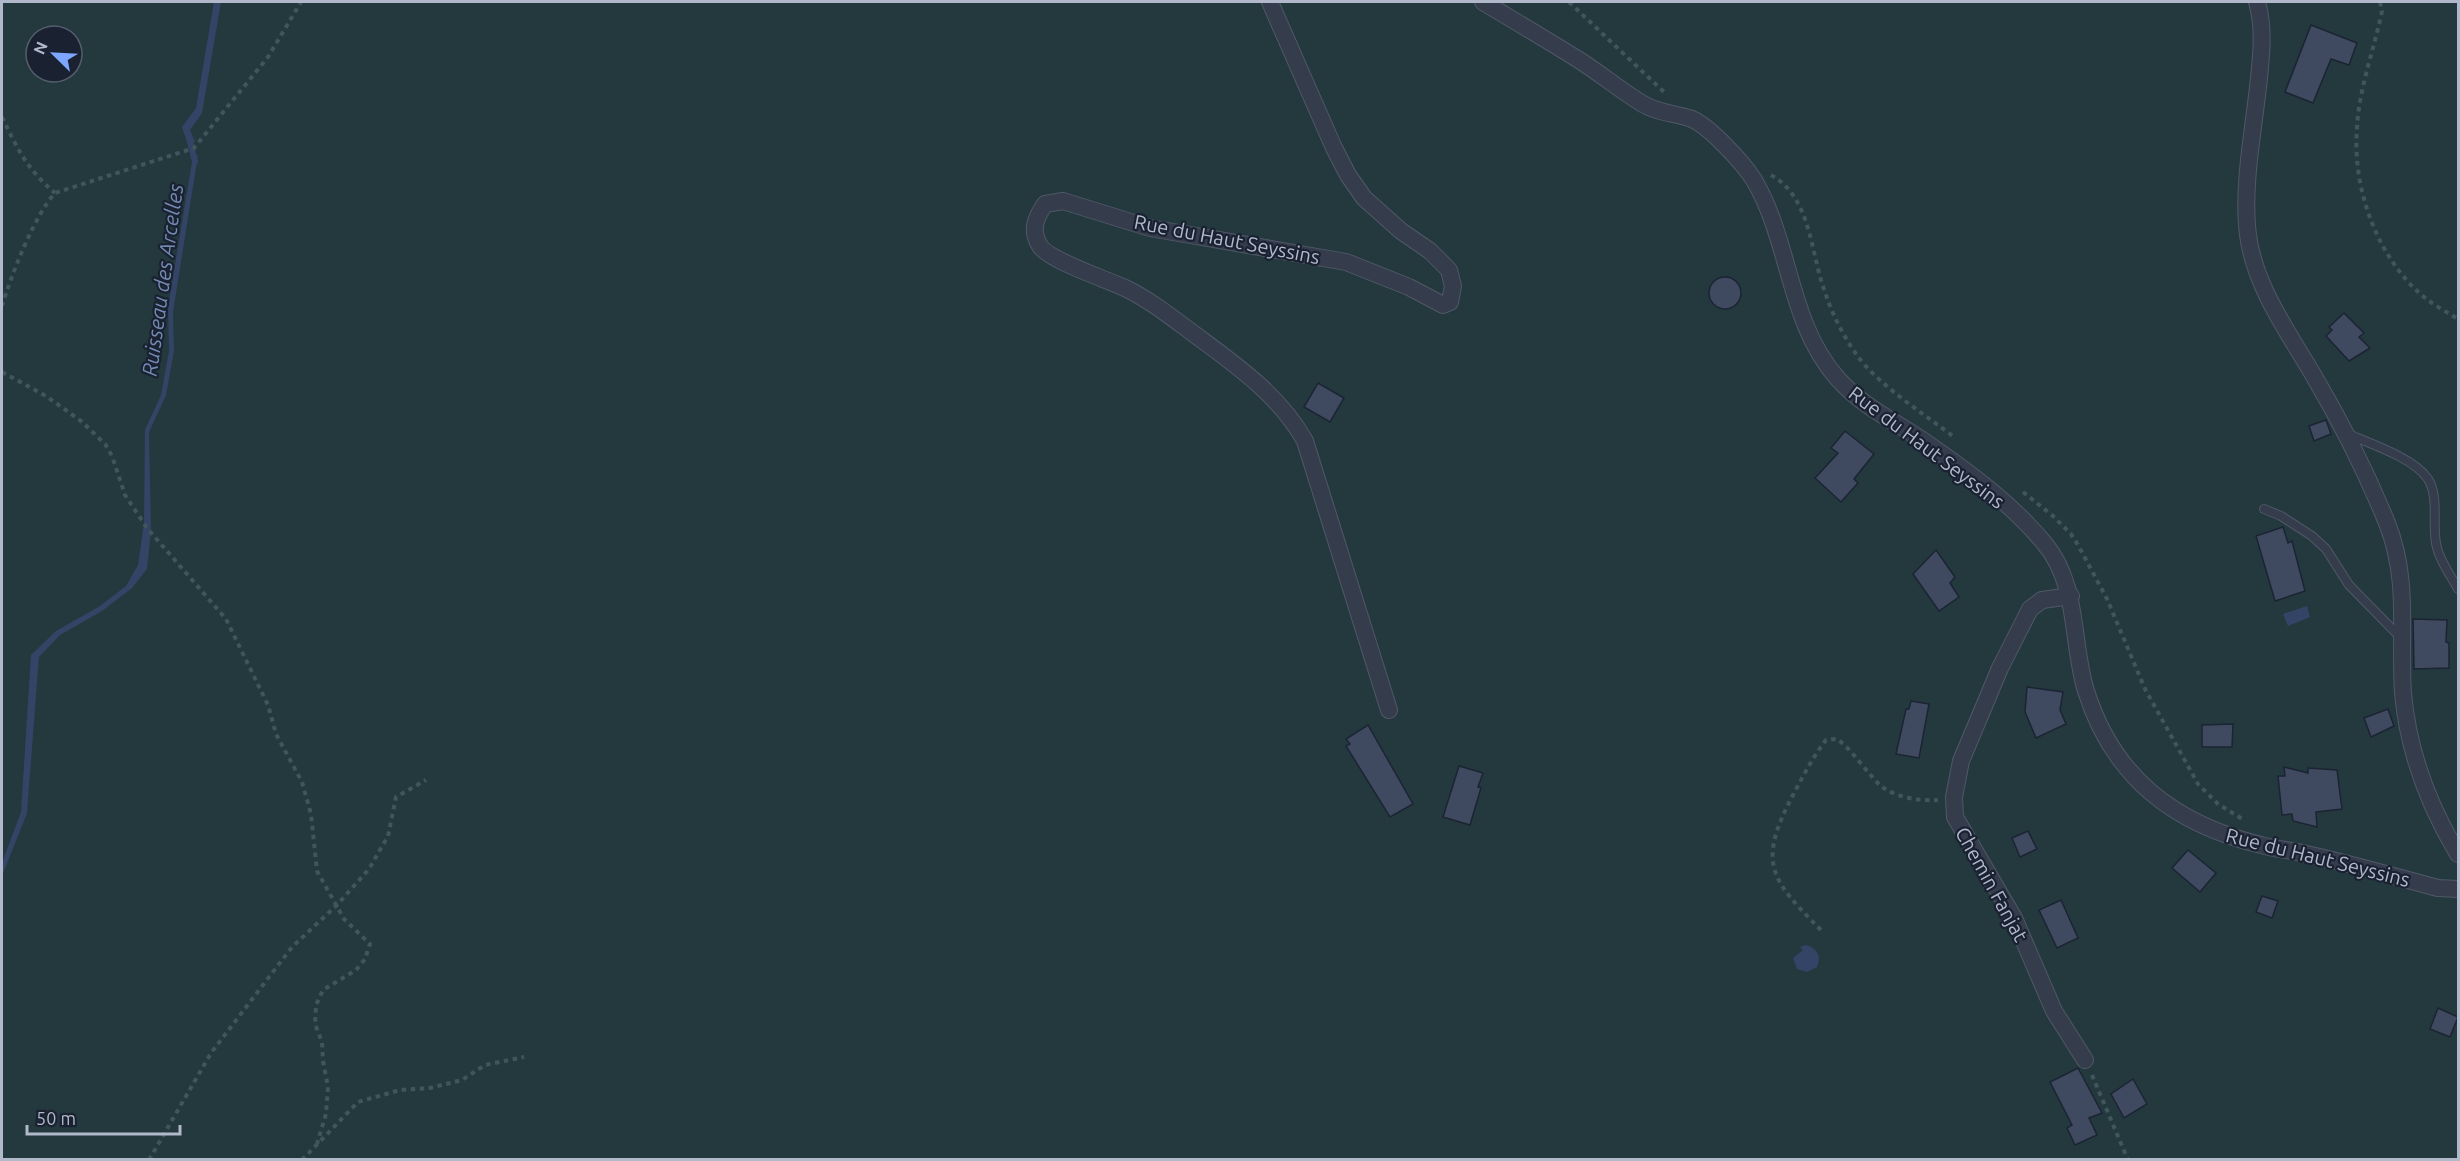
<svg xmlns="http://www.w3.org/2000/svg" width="2460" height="1161" font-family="Ubuntu,sans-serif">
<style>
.green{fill:#23393e;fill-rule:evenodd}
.water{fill:#346}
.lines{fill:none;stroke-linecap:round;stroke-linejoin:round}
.stream{stroke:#346;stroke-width:6}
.building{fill:#3f4a60;stroke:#1c2434;stroke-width:1.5}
.lane-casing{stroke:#505868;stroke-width:10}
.street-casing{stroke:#505868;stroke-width:18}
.path{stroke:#41565c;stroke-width:4;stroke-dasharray:4.5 4.5;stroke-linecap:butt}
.lane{stroke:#353d4d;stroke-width:8}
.street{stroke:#353d4d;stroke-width:16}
.labels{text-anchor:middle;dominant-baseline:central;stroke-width:4.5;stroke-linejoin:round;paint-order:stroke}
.street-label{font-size:20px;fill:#b0b8c9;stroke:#1a2232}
.water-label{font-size:21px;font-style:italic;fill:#758bb3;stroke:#1a2232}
</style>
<rect width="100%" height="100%" fill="#212b3e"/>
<!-- green -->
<path class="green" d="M2,2H2458V1159H2ZM36,36H72V72H36Z"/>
<!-- water -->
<g class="water">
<path d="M214,2H221L202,113L190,130L195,142L188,145L182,127L196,108Z"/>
<path d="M198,155L173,312L174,351L166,395L149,432L151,531L147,569L132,588L102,611L60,635L39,657L27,813L2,876V863L21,812L31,655L56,631L100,606L126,586L138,565L144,523L145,430L161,395L169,351L168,307L193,156Z"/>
<path d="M2307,606L2310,617L2288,626L2283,614Z"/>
<path d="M1806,945C1817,948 1822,956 1817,967L1807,972L1797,969L1793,958L1803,950L1800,947Z"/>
</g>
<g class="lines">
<!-- stream -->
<path class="stream" d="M189,137L195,162"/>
</g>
<!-- building -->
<g class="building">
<path d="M2311,25L2357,43L2349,65L2331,59L2313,103L2285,92Z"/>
<circle cx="1725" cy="293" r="16"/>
<path d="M2344,313L2364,333L2359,337L2370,348L2349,361L2326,336L2332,330L2329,327Z"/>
<path d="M1318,383L1344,398L1330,422L1304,407Z"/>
<path d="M2326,420L2331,434L2314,441L2309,426Z"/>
<path d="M1845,431L1874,454L1854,479L1858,483L1841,502L1815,478L1838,453L1831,448Z"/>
<path d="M2283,527L2288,543L2292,541L2305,591L2275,601L2256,536Z"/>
<path d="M1936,550L1955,577L1950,583L1959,597L1939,611L1913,574Z"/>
<path d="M2413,619L2447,620L2446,642L2449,643V668L2414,669Z"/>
<path d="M2027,687L2063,692L2060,710L2066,724L2036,738L2025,712Z"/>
<path d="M1911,701L1929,704L1919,758L1896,754L1906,709H1909Z"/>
<path d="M2388,709L2394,726L2371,737L2364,718Z"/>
<path d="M2233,724L2232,747H2202V725Z"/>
<path d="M1368,725L1413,804L1390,817L1346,746L1350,744L1346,739Z"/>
<path d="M1459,766L1483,773L1478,787L1481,788L1470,825L1443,817Z"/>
<path d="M2284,767L2308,773V768L2337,770L2342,809L2316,812L2317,827L2293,821L2292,814L2282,815L2278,776H2285Z"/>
<path d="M2028,831L2037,849L2020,857L2012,838Z"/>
<path d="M2188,850L2216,873L2200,892L2172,868Z"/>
<path d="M2262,896L2278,901L2272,918L2256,912Z"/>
<path d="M2061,900L2078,938L2057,948L2039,910Z"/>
<path d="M2438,1008L2458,1017L2450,1037L2430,1029Z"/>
<path d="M2078,1068L2102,1113L2089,1118L2097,1135L2075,1145L2067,1128L2072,1125L2050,1082Z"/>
<path d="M2133,1079L2147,1104L2124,1118L2111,1094Z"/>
</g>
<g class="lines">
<defs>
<g id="lane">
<path d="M2348,434C2371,444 2414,458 2428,479C2440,498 2431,527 2437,548C2441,563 2451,576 2458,589"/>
<path d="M2264,509L2281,516L2312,536L2326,549L2349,585L2402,639"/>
</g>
<g id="street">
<path d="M1270,2L1334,148L1348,175L1364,198L1401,231L1430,251L1449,270L1453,286L1450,302L1443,305L1409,287L1346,262L1150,228L1063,201L1045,204C1036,217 1030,230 1040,246C1048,260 1108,280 1125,288C1148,299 1170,316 1190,331C1233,363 1279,394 1305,441L1389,710"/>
<path d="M1483,2C1515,21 1547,40 1579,60C1601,74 1621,91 1643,104C1658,113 1673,113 1689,118C1707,123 1744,164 1754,180C1791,243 1788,323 1838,379C1864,408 1897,422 1928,444C1970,473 2013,505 2045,544C2079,585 2071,642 2086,691C2113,777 2174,824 2261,845C2274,849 2289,850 2302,853C2348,863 2393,876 2438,888L2458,889"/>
<path d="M2257,2C2265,30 2261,58 2258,87C2253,133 2242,189 2248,235C2255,288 2289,333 2315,378C2342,424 2367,474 2387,523C2410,581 2399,634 2403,693C2408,750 2429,806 2458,854"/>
<path d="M2071,596L2042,600L2030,609L2000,668L1961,761L1954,797L1955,817L2014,918L2054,1011L2085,1060"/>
</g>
</defs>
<!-- lane casing -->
<use href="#lane" class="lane-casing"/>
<!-- street casing -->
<use href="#street" class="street-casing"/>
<!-- path -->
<g class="path">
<path d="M1569,2L1664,92"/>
<path d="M2380,2L2382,11C2374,50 2359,88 2357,128C2352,188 2377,258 2424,297C2435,306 2447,312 2458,319"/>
<path d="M2,117C18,150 27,169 55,193"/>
<path d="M1771,175C1812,198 1810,253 1825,292C1832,314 1843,335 1856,354C1877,384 1924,414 1954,437"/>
<path d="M2,306C11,276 34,216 55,193L194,148L268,57L301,2"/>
<path d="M2,372L46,396L81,421L105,444L112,456L125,495L147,528L226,619L268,705L276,734L302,782L311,814L317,871L344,919L370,944L365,959L356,970L323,990L316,1005L315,1024L322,1042L323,1061L328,1087L326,1114L317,1144"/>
<path d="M2023,492L2053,516L2071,534L2078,545L2107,599L2145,689L2198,784L2218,804L2244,820"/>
<path d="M1821,930C1770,879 1757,863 1793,795C1803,776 1813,757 1826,740C1828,740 1834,739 1836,739C1846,742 1871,778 1882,787C1898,798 1920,801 1938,800"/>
<path d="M2092,1075L2128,1160"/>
<path d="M149,1160L211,1053L292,947L337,905L369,869L388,836L396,797L426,780"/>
<path d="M302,1160L358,1102L400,1090L430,1088L462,1080L485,1065L524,1057"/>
</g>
<!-- lane -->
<use href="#lane" class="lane"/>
<!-- street -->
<use href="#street" class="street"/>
</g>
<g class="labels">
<!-- street labels -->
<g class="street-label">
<text transform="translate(1227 239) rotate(11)">Rue du Haut Seyssins</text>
<text transform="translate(1927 447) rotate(37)">Rue du Haut Seyssins</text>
<text transform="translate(2318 857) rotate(14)">Rue du Haut Seyssins</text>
<text transform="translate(1992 884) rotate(61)">Chemin Fanjat</text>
</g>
<!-- water labels -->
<g class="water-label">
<text transform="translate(162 280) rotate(-82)">Ruisseau des Arcelles</text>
</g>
</g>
<!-- border -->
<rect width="2460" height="1161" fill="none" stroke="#b0b8c9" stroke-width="6"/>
<!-- north arrow -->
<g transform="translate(54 54) rotate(294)"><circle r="28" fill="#1a2232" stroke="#565e6e" stroke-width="1.5"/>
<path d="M0-4.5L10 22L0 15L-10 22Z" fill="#7fa6ff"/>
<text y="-9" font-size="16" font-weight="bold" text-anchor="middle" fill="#b0b8c9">N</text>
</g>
<!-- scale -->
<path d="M27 1125v9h153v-9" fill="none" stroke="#b0b8c9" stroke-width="3"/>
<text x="36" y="1125" font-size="18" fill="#b0b8c9" stroke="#1a2232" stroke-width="4.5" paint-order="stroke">50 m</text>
</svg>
